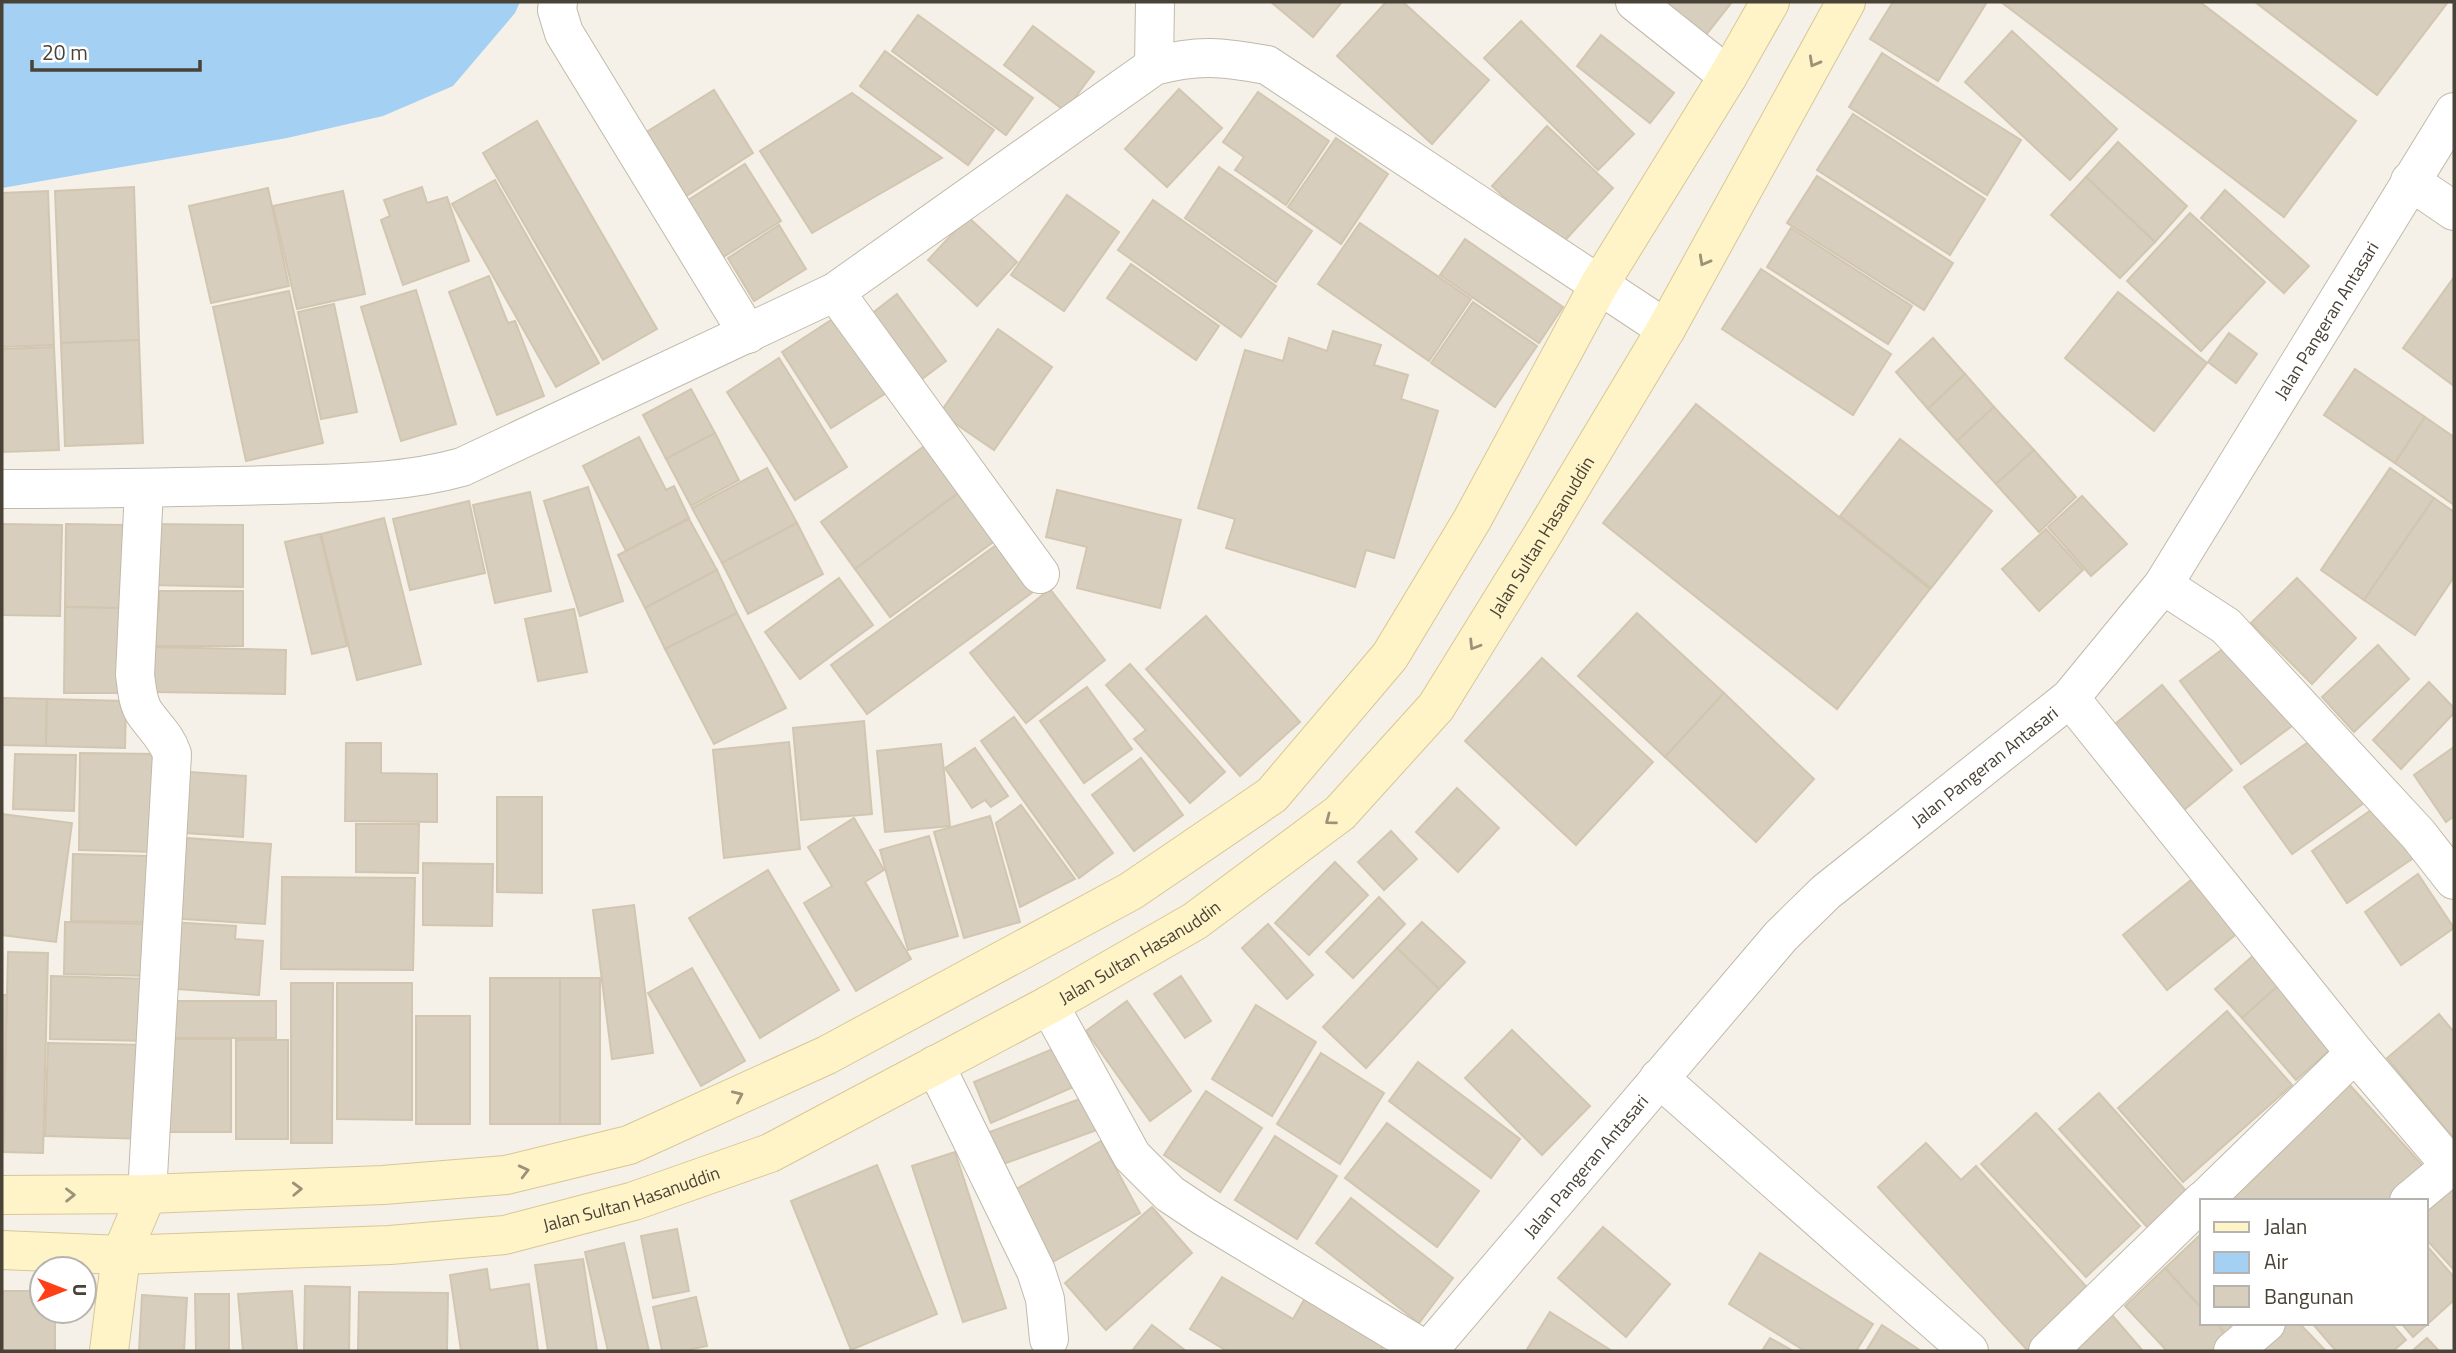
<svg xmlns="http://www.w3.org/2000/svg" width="2456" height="1353" font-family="'Titillium Web',sans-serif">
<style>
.water{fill:#a3d0f3}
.building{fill:#d7cebd;stroke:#d2c6b0;stroke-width:2}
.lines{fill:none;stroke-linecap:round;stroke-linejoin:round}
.street-casing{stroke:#c1baaa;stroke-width:40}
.secondary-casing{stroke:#d7c796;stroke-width:40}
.street{stroke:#fff;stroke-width:38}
.secondary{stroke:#fff3c8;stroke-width:38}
.oneway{stroke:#9b9278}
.labels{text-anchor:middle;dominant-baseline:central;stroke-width:5;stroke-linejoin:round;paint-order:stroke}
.street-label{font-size:18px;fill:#494236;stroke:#fff}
</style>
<rect width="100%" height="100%" fill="#f5f1e8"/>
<!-- water -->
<path class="water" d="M2,2H520L515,13L453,86L383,116L287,138L2,188Z"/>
<!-- building -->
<g class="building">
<path d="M1271,2H1342L1313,37Z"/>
<path d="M1386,2H1403L1489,80L1432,144L1337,56Z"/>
<path d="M1644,2H1732L1698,45Z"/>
<path d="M1893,2H1987L1938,81L1870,39Z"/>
<path d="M2001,2H2200L2356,121L2284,217Z"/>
<path d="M2255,2H2448L2377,95Z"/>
<path d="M918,15L1033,98L1006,135L892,51Z"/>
<path d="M1521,21L1634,134L1598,170L1484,58Z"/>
<path d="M1033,26L1094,72L1065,111L1004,65Z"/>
<path d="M2012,31L2117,129L2070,180L1965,82Z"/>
<path d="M1601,35L1674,93L1650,123L1577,66Z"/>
<path d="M885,51L994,130L968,165L860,86Z"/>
<path d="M1882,53L2021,140L1987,195L1849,107Z"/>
<path d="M1179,89L1222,128L1167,187L1125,149Z"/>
<path d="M714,90L753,153L680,200L640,136Z"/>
<path d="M1258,92L1329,141L1286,205L1235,170L1244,157L1223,142Z"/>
<path d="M852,93L942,158L812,233L760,151Z"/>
<path d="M1853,114L1985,199L1950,255L1817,170Z"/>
<path d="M537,121L657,329L603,360L483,153Z"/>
<path d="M1547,126L1613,188L1558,248L1492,186Z"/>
<path d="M1336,138L1388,174L1341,244L1288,207Z"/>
<path d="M2118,142L2187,206L2155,242L2086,177Z"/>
<path d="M745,164L781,221L720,259L685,202Z"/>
<path d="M1219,167L1312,231L1276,282L1185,218Z"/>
<path d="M1817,176L1953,263L1924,310L1787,223Z"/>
<path d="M2086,177L2155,242L2120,278L2051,215Z"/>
<path d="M495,180L599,363L556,387L452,204Z"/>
<path d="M134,187L139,340L61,343L55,191Z"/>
<path d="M422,187L427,203L447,197L469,261L403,285L381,220L390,216L384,200Z"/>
<path d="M268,188L289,286L211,303L189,206Z"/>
<path d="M2225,190L2309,266L2284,293L2201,218Z"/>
<path d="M48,191L54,345L2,347V193Z"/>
<path d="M343,191L365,294L297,309L273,206Z"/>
<path d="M1067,195L1119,232L1064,311L1011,275Z"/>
<path d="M1153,200L1276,286L1241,337L1118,250Z"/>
<path d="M2190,213L2265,282L2201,351L2127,281Z"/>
<path d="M968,217L1017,262L977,306L928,260Z"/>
<path d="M1360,223L1471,299L1429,361L1318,284Z"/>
<path d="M779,225L806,269L754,301L728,258Z"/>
<path d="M1791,228L1912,306L1888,344L1767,267Z"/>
<path d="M1465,239L1563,307L1539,343L1440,275Z"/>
<path d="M1131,264L1219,326L1196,360L1107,298Z"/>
<path d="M1761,269L1891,354L1853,415L1722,329Z"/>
<path d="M489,276L508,323L515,321L544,396L497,415L449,292Z"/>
<path d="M2454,277V386L2403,348Z"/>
<path d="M416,290L456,424L401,441L361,307Z"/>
<path d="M289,291L323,443L246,461L213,307Z"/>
<path d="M2118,292L2207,363L2154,431L2065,358Z"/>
<path d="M897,294L946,361L910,388L861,322Z"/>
<path d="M1473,302L1537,346L1495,407L1431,363Z"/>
<path d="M334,304L357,412L321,419L298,312Z"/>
<path d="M842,313L891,390L831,428L782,352Z"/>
<path d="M998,329L1052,367L994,450L940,413Z"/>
<path d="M1333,331L1381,345L1374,365L1408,375L1401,399L1438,411L1394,558L1366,550L1355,587L1226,548L1235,519L1198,508L1245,350L1283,361L1289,338L1327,351Z"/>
<path d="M2229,333L2257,354L2236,383L2208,362Z"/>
<path d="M1933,338L1965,374L1928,409L1896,372Z"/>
<path d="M139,340L143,443L65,446L61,343Z"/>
<path d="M54,347L59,450L2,452V349Z"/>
<path d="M779,358L847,467L795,500L727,392Z"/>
<path d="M2355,369L2425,417L2395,463L2324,415Z"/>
<path d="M1965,374L1994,407L1957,441L1928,409Z"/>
<path d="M691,389L715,433L666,459L643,415Z"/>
<path d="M1696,404L1930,589L1837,709L1603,523Z"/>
<path d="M1994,407L2034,450L1996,484L1957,441Z"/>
<path d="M2425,417L2454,437V505L2395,463Z"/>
<path d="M715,433L739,480L691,506L666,459Z"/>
<path d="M639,437L666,490L674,486L689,518L626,551L583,466Z"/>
<path d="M934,439L968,486L855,569L821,522Z"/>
<path d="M1900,439L1992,511L1931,588L1840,516Z"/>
<path d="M2034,450L2076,497L2039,532L1996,484Z"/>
<path d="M767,468L797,523L722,563L692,508Z"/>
<path d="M2390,468L2434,498L2364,600L2321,570Z"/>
<path d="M968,486L1003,535L890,617L855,569Z"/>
<path d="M588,487L623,601L580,616L544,501Z"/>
<path d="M1057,490L1181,520L1160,608L1077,588L1087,547L1046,537Z"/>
<path d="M530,492L551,591L495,603L473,505Z"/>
<path d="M2082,496L2127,544L2091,576L2048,527Z"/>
<path d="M2434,498L2454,512V577L2415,635L2364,600Z"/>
<path d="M469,501L485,573L410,590L393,519Z"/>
<path d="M384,518L421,664L357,680L321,534Z"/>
<path d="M689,519L717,570L645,608L618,555Z"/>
<path d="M797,523L823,574L748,614L722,563Z"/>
<path d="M2,524L62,525L60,616L2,615Z"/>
<path d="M66,524L123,525L121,608L65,607Z"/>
<path d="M151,524L243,525V587L150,585Z"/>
<path d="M2046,529L2083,570L2039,611L2002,569Z"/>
<path d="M320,534L347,646L312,654L285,542Z"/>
<path d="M1006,538L1041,586L867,714L831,665Z"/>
<path d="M717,570L737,613L665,649L645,608Z"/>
<path d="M839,578L873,625L800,679L765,632Z"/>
<path d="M2297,578L2356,638L2312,684L2251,623Z"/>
<path d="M1050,589L1105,660L1026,723L970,653Z"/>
<path d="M159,591H243V646H147V610H159Z"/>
<path d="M65,607L121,608V693H64Z"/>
<path d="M574,609L587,672L538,681L525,619Z"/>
<path d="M737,613L786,708L714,744L665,649Z"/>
<path d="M1637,613L1724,693L1665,757L1578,676Z"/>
<path d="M1206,616L1300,722L1240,776L1146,669Z"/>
<path d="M2235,640L2296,723L2241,764L2180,681Z"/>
<path d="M2378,645L2409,679L2354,732L2322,697Z"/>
<path d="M154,647L286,650L285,694L153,692Z"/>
<path d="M1542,658L1653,762L1576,845L1465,741Z"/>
<path d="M1130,664L1225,772L1190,803L1134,739L1146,730L1106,685Z"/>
<path d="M2429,682L2454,708V713L2401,769L2373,740Z"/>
<path d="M2162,685L2232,770L2178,815L2108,730Z"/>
<path d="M1087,687L1132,749L1084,783L1040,721Z"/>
<path d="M1724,693L1814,779L1756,842L1665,757Z"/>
<path d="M2,698L47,699L46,746L2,745Z"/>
<path d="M47,699L126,701L125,748L46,746Z"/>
<path d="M1014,717L1113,853L1079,878L981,741Z"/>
<path d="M864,721L872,814L801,820L793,728Z"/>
<path d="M2317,736L2364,803L2292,854L2244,787Z"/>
<path d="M789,742L800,849L724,858L713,750Z"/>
<path d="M346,743H381V773L437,774V822L345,821Z"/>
<path d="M941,744L950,826L885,832L877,751Z"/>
<path d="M2454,747V816L2446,822L2414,775Z"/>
<path d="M975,748L1008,796L991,807L985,800L972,808L945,768Z"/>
<path d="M80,753L159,754L156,852L79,850Z"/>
<path d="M15,754L76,755L74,811L13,809Z"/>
<path d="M1141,758L1183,815L1134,851L1092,795Z"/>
<path d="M175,771L246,776L243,837L171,832Z"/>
<path d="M1457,788L1499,828L1458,872L1416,832Z"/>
<path d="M497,797H542V893L497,892Z"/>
<path d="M2380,804L2415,857L2347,903L2312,851Z"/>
<path d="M1021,805L1075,879L1020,907L996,823Z"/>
<path d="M2,814L72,823L56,942L2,935Z"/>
<path d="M990,816L1020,922L964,938L934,832Z"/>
<path d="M854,818L884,870L865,882L911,959L856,991L804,903L832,886L808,847Z"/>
<path d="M356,824H419L418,873L356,872Z"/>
<path d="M1391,831L1417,859L1384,890L1358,862Z"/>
<path d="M929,836L958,936L908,950L880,850Z"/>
<path d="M173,837L271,844L265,924L167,918Z"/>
<path d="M73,854L149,856L148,922L71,921Z"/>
<path d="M1335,862L1368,895L1309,955L1275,923Z"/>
<path d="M423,863L493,864L492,926L423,925Z"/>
<path d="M768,870L839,990L760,1038L689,918Z"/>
<path d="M2201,872L2245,927L2167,990L2123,935Z"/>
<path d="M2418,874L2454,928L2401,965L2365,912Z"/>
<path d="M282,877L415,878L413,970L281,969Z"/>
<path d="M1379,897L1405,924L1353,978L1326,952Z"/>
<path d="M634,905L653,1053L612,1059L593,910Z"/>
<path d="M65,922L153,924L152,976L64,974Z"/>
<path d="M169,922L236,926L235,939L263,941L259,995L164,988Z"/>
<path d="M1422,922L1465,962L1439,989L1397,948Z"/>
<path d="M1268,924L1313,975L1287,999L1242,948Z"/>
<path d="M1397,948L1439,989L1366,1068L1323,1027Z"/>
<path d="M2262,948L2278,986L2242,1018L2215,989Z"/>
<path d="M8,952L48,953L43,1153L3,1152Z"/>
<path d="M692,968L745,1061L701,1086L648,993Z"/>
<path d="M51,976L152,979L150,1041L50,1039Z"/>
<path d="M1181,976L1211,1021L1185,1038L1154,994Z"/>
<rect x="490" y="978" width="70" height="146"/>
<rect x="560" y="978" width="40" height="146"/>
<path d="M291,983H333L332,1143H291Z"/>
<path d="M337,983H412V1120L337,1119Z"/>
<path d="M2278,986L2332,1048L2296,1080L2242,1018Z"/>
<path d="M2,995H7L3,1152H2Z"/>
<rect x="162" y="1001" width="114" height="37"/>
<path d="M1127,1001L1191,1091L1150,1121L1086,1031Z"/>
<path d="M1256,1005L1316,1042L1272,1116L1212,1079Z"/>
<path d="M2227,1011L2292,1085L2183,1182L2118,1108Z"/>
<path d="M2439,1014L2454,1032V1139L2387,1058Z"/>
<rect x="416" y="1016" width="54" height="108"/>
<path d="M1512,1030L1590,1106L1542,1155L1465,1078Z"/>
<rect x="162" y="1039" width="69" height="93"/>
<rect x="236" y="1040" width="52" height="99"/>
<path d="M48,1043L149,1045L148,1139L45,1136Z"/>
<path d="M1062,1045L1078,1085L991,1123L974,1082Z"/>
<path d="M1321,1053L1384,1093L1340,1164L1277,1124Z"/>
<path d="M1418,1062L1520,1139L1491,1178L1389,1101Z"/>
<path d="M2347,1082L2424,1167L2388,1201H2219Z"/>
<path d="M1206,1091L1262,1128L1220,1192L1164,1155Z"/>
<path d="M2099,1093L2187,1192L2148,1228L2059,1129Z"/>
<path d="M1085,1097L1097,1130L995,1167L984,1134Z"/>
<path d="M2036,1113L2140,1226L2086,1277L1981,1164Z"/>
<path d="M1387,1123L1479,1191L1437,1247L1345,1178Z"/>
<path d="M1275,1136L1337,1176L1297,1239L1235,1200Z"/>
<path d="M1101,1141L1140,1213L1051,1263L1011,1192Z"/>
<path d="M1926,1143L1961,1180L1976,1166L2093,1294L2032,1351H2028L1878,1187Z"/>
<path d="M955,1152L1006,1308L963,1322L912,1166Z"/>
<path d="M877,1165L937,1314L851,1350L791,1201Z"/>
<path d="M2454,1187V1270L2426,1239V1212Z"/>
<path d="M1351,1198L1453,1278L1419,1323L1316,1243Z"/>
<path d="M1152,1207L1192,1253L1106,1330L1065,1283Z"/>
<path d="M1603,1227L1670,1284L1626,1337L1558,1278Z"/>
<path d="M677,1229L689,1291L653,1298L641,1236Z"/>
<path d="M2202,1233V1309L2165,1268Z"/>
<path d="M624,1243L649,1351H608L585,1252Z"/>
<path d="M2426,1245L2454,1277V1300L2413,1337L2401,1323H2426Z"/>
<path d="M1760,1253L1873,1324L1856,1351H1805L1729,1304Z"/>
<path d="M583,1259L597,1351H548L535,1265Z"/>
<path d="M2165,1268L2202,1309V1323H2216L2231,1340L2220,1351H2167L2125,1306Z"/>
<path d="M487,1269L490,1290L529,1284L538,1351H461L450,1275Z"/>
<path d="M1222,1277L1293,1319L1308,1293L1387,1340L1381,1351H1227L1190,1329Z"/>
<path d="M305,1286L350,1287L349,1351H304Z"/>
<path d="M2,1291H42V1311H55V1351H2Z"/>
<path d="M292,1291L297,1351H243L238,1294Z"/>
<path d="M359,1292L448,1293L447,1351H358Z"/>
<path d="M195,1294H229V1351H196Z"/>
<path d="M142,1295L187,1298L184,1351H139Z"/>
<path d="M696,1297L707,1346L683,1351H662L653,1307Z"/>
<path d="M1550,1312L1612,1351H1526Z"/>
<path d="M2112,1315L2143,1351H2071Z"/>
<path d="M2216,1323H2250L2231,1340Z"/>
<path d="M2274,1323H2299L2326,1351H2249Z"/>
<path d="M2312,1323H2391L2406,1340L2393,1351H2336Z"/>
<path d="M1152,1325L1186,1351H1132Z"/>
<path d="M1882,1325L1921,1351H1866Z"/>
<path d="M1770,1338L1793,1351H1762Z"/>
<path d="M2427,1338L2439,1351H2412Z"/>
</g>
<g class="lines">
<defs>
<g id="street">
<path d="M558,2L557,10L564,33L748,334"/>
<path d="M1635,2L1728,76"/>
<path d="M1154,66L1155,2"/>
<path d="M2410,181L2454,211"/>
<path d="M835,292L1040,574"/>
<path d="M2,489C93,489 184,487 276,485C338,483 401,484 462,467L835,292L1154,66C1199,54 1222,57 1267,65L1666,329"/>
<path d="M144,489L135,675C137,687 137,701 144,712C154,727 166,736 172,754L147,1194"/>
<path d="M2163,585L2226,626L2418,834L2454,880"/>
<path d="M2070,698L2355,1053L2451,1166H2454"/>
<path d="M1049,1005L1132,1156L1170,1194L1203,1216L1427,1351"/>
<path d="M935,1065L1036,1271L1045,1299L1049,1339"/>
<path d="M1659,1078L1969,1351"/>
<path d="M2203,1201L2355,1053"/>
<path d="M2409,1201L2451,1166"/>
<path id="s1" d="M1428,1351L1781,936L1826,892L2070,698L2163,585L2454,112"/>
<path d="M2048,1351L2202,1201"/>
<path d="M2233,1351L2266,1323"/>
</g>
<g id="secondary">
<path d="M2,1195L147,1194L383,1185L506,1175L629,1145L827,1055L1131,891L1272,795L1390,656L1472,520L1599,285L1728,76L1770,2"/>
<path id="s2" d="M2,1250L121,1255L390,1245L505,1235L634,1201L770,1153L1049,1005L1195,921L1340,813L1436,707L1540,539L1666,329L1846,2"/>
<path d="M109,1351L121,1255L147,1194"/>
</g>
</defs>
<!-- street casing -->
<use href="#street" class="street-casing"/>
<!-- secondary casing -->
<use href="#secondary" class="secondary-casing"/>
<!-- street -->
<use href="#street" class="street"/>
<!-- secondary -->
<use href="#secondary" class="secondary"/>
</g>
<!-- one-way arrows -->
<defs><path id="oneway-chevron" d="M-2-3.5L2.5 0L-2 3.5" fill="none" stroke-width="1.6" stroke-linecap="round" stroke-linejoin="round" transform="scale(1.75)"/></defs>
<g class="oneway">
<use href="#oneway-chevron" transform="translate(1814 62) rotate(119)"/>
<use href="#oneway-chevron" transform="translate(1704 261) rotate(119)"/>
<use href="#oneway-chevron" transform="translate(1474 645) rotate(122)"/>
<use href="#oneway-chevron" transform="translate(1330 820) rotate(143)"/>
<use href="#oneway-chevron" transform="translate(738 1096) rotate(-25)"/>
<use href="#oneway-chevron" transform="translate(524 1171) rotate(-14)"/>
<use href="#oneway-chevron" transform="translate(297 1189) rotate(-2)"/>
<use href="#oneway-chevron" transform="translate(70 1195) rotate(-1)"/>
</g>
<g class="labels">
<!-- street labels -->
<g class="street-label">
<text stroke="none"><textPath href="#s1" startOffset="1377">Jalan Pangeran Antasari</textPath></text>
<text stroke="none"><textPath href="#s2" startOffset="1790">Jalan Sultan Hasanuddin</textPath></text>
<text stroke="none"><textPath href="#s1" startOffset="810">Jalan Pangeran Antasari</textPath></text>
<text stroke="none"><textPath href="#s2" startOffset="1202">Jalan Sultan Hasanuddin</textPath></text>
<text stroke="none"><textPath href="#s1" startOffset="243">Jalan Pangeran Antasari</textPath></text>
<text stroke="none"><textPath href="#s2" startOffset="635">Jalan Sultan Hasanuddin</textPath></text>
</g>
</g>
<!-- border -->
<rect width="2456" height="1353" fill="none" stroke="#494236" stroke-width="7"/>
<!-- legend -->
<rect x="2200" y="1199" width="228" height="126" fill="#ffffff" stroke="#b6b3af" stroke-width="2"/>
<rect x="2214" y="1222" width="35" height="10" fill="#fff3c8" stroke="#b6b3af" stroke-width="2"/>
<text x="2264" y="1234" font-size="21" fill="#494236">Jalan</text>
<rect x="2214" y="1252" width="35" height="21" fill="#a3d0f3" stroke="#b6b3af" stroke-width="2"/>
<text x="2264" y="1269" font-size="21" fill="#494236">Air</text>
<rect x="2214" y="1286" width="35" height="21" fill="#d7cebd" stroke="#b6b3af" stroke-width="2"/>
<text x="2264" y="1304" font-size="21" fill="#494236">Bangunan</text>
<!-- north arrow -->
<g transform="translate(63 1290) rotate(90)"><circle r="33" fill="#ffffff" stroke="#b6b3af" stroke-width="2"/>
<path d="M0-5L12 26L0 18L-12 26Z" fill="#ff3f15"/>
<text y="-10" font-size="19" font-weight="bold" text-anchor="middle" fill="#494236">U</text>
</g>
<!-- scale -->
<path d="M32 60v10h168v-10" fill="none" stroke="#494236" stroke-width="3.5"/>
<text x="42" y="60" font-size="21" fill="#494236" stroke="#ffffff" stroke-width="5" paint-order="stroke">20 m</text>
</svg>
